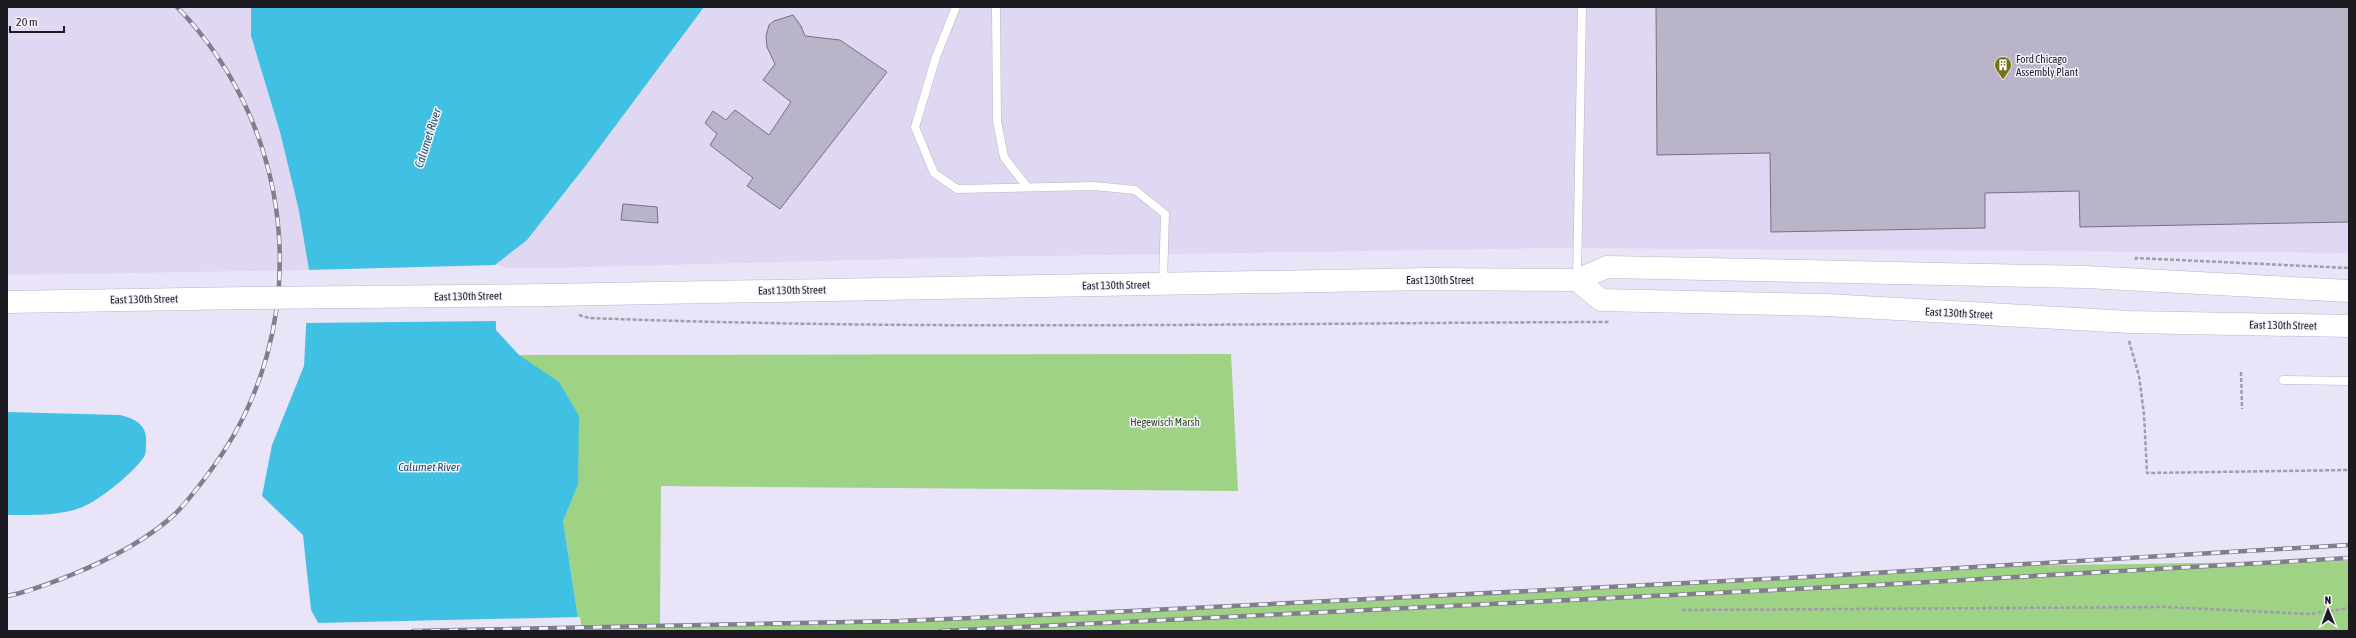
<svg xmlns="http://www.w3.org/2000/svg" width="2356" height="638" font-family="'Asap Condensed',sans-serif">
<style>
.built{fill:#e0d8f3}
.green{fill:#9ed284}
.water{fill:#40c0e3}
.pier{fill:#eae4f8}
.building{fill:#b9b4c7;stroke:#757082}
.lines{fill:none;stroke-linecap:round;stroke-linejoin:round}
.lane-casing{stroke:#bab4c8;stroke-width:9}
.secondary-casing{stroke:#bab4c8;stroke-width:23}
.path{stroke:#a19cac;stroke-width:2.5;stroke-dasharray:4 2;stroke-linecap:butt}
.lane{stroke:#fff;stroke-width:8}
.secondary{stroke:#fff;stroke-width:22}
.rail-casing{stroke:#817d8b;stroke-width:4.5}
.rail{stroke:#f6f3ff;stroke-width:3;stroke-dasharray:9;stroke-linecap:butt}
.secondary-bridge-casing{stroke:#bab4c8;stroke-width:23;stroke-linecap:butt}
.secondary-bridge{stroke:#fff;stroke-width:22}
.labels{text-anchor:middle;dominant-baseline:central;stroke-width:3;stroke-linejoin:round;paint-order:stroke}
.poi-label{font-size:11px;fill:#1d1b22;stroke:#f6f3ff;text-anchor:start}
.street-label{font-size:11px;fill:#1d1b22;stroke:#f6f3ff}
.park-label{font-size:11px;fill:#2d4e19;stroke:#f6f3ff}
.water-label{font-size:12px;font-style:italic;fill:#1c505f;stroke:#f6f3ff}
</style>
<rect width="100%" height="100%" fill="#eae4f8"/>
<!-- built -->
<g class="built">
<path d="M7,7H251V37L280,132L299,211L309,270L7,275Z"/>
<path d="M704,7H2349V253L1561,248L977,257L549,268H509L495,264L527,240L587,164Z"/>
</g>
<!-- green -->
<path class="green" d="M1231,354L1238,491L661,486L660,626L1035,615L1996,566L2349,561V631H580L563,521L578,485L519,355Z"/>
<!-- water -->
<g class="water">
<path d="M251,7H704L587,164L527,240L495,265L496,330L519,355L559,382L579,416L578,485L563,521L580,631H323L311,610L303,535L262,496L272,445L304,366L309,270L299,211L280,132L251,36Z"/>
<path d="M7,412L120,415C137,419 148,426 146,445C146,449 146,454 144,457C132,474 99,501 80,508C57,516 31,515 7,515Z"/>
</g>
<!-- pier -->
<g class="pier">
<path d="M497,265L498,321L304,323L307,270Z"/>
<path d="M580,617L582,631H320L316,623Z"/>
</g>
<!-- building -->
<g class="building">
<path d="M1656,7H2349V222L2080,227L2079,191L1985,193V228L1771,232L1770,153L1657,155Z"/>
<path d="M793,15L801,26L805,36L840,40L887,72L780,209L747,186L753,178L710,145L717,134L705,123L713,111L726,120L735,110L769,135L791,102L763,80L775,64L767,47L766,36L769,25L774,21Z"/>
<path d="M623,204L657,207L658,223L621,220Z"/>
</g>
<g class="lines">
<defs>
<g id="lane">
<path d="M956,7L936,57L915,127L934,173L957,189L1094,186L1135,190L1165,214L1163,283"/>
<path d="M996,7L997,121L1004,157L1027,187"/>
<path d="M1577,278L1582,7"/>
<path d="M2283,380L2349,381"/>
</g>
<g id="secondary">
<path d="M1577,280L1601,300L1826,305L2130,322L2349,326"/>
<path d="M550,295L1429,279L1577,280L1607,267L2086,277L2349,291"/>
<path d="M7,302L247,298"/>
</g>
</defs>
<!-- lane casing -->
<use href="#lane" class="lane-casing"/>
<!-- secondary casing -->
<use href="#secondary" class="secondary-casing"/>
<!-- path -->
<g class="path">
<path d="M2136,260V258L2349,268"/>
<path d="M579,315L589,318C929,331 1269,323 1609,322"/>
<path d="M2129,341L2139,376L2144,414L2147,473L2349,470"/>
<path d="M2241,372L2242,409"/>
<path d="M1682,610L2165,607L2310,614L2349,608"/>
</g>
<!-- lane -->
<use href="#lane" class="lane"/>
<!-- secondary -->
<use href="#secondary" class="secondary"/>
<defs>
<g id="rail">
<path d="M7,596C29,592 51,583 71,575C108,560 146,541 175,514C188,501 200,485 211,470C315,330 299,132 177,7"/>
<path d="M413,631L900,621L1132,611L1806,577L2349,545"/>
<path d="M941,631L1876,585L2349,558"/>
</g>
</defs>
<!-- rail casing -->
<use href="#rail" class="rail-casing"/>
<!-- rail -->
<use href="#rail" class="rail"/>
<defs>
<path id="secondary-bridge" d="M247,298L550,295"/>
</defs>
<!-- secondary-bridge casing -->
<use href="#secondary-bridge" class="secondary-bridge-casing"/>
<!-- secondary-bridge -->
<use href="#secondary-bridge" class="secondary-bridge"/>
</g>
<!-- icons -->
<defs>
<symbol id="building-pin" viewBox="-11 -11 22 30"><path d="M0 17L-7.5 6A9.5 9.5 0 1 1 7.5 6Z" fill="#767215" stroke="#f6f3ff"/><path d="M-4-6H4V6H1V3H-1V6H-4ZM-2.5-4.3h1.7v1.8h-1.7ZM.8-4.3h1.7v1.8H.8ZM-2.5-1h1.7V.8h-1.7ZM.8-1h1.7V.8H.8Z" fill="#fff"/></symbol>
</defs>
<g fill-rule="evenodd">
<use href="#building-pin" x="1993" y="55" width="20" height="27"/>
</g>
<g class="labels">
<!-- poi labels -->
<g class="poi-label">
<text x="2016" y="59">Ford Chicago<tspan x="2016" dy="13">Assembly Plant</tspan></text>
</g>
<!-- street labels -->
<g class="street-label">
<text x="1440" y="280">East 130th Street</text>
<text transform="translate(1116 285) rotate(-1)">East 130th Street</text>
<text transform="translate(792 290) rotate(-1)">East 130th Street</text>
<text transform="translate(468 296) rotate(-1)">East 130th Street</text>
<text transform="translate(144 299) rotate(-1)">East 130th Street</text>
<text transform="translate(1959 313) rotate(3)">East 130th Street</text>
<text transform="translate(2283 325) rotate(1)">East 130th Street</text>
</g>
<!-- park labels -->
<g class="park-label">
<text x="1165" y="422">Hegewisch Marsh</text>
</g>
<!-- water labels -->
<g class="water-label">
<text transform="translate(428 138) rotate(-72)">Calumet River</text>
<text x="429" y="467">Calumet River</text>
</g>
</g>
<!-- border -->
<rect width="2356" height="638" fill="none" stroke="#1d1b22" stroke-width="16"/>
<!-- north arrow -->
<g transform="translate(2328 610) rotate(359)" stroke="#f6f3ff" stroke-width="3" paint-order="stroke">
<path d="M0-3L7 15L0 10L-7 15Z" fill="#1d1b22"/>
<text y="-6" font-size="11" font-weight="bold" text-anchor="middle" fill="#1d1b22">N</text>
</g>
<!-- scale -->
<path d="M10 26v6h54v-6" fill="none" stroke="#1d1b22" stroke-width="2"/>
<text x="16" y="26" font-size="12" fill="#1d1b22" stroke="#f6f3ff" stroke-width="3" paint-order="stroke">20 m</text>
</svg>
